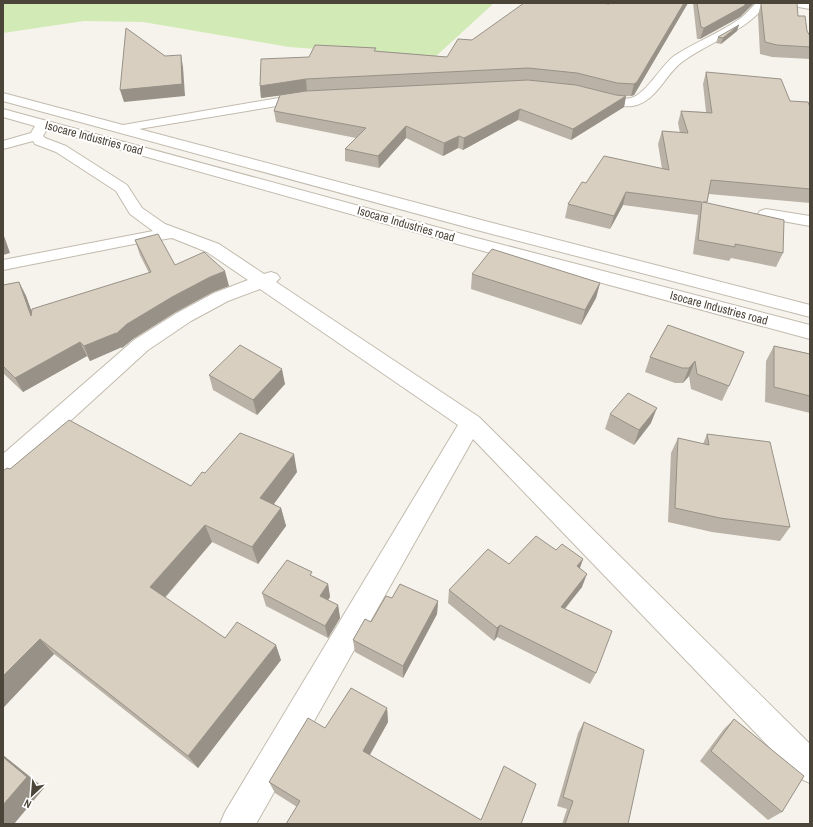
<svg xmlns="http://www.w3.org/2000/svg" width="813" height="827" font-family="'Archivo Narrow',sans-serif">
<style>
.green{fill:#d2eab5}
.lines{fill:none;stroke-linecap:round;stroke-linejoin:round}
.minor-casing{stroke:#c2bbae;stroke-width:2}
.minor{fill:#fff;fill-rule:evenodd}
.wall{fill:#bab2a6}
.shaded-wall{fill:#979187}
.building{fill:#d8cfc1;stroke:#979187}
.labels{text-anchor:middle;dominant-baseline:central;stroke-width:4;stroke-linejoin:round;paint-order:stroke}
.far-street-label{font-size:12px;fill:#4b4439;stroke:#fff}
</style>
<rect width="100%" height="100%" fill="#f6f3ec"/>
<!-- green -->
<path class="green" d="M3,3H494L434,58L289,47L143,22L84,21L3,33Z"/>
<g class="lines">
<defs>
<g id="minor">
<path d="M756,3H767C746,32 710,41 682,62C665,75 658,98 637,105C625,109 603,103 591,100L590,97L591,94C604,91 618,101 631,98C646,94 660,67 674,56C695,42 720,33 741,18C746,14 751,8 756,3Z"/>
<path d="M786,3H810V9L787,5Z"/>
<path d="M3,93L123,125L307,93L312,94L313,97L312,100L307,101L139,129L485,221L810,305V317L473,229L3,101Z"/>
<path d="M3,109L473,237L810,325V339L461,245L47,129L43,136L45,138L66,146L127,185L142,208L165,224L219,244L264,274L271,272L277,274L280,278L276,282L479,417L810,744V783L799,778L473,439L256,824H220L225,812L458,425L260,289L228,301L191,321L148,350L11,475L3,477V454L134,340L177,313L214,293L248,280L207,252L172,238L134,244L3,270V260L153,231L130,214L116,191L56,152L35,144L33,141L3,149V141L31,133L35,126L3,117Z"/>
<path d="M766,209L810,216V226L760,217L758,214L760,211Z"/>
</g>
</defs>
<!-- minor casing -->
<use href="#minor" class="minor-casing"/>
<!-- minor -->
<use href="#minor" class="minor"/>
</g>
<!-- wall -->
<g class="wall">
<path d="M608,3H688L634,95L631,96H626L624,107L571,140L518,120L463,150L458,148L443,156L406,138L379,168L345,161V149L356,138L276,122L274,111L280,95L261,98L260,86L309,57L376,51L447,57L472,40L608,4Z"/>
<path d="M693,3H754L740,17L700,39H697Z"/>
<path d="M761,4L798,16L810,36V59L772,57L760,54L758,15Z"/>
<path d="M737,31L721,44L716,43L718,37Z"/>
<path d="M706,72L790,101L810,107V203L709,194L707,203L783,253L776,267L731,258L729,261L693,254L698,215L623,205L610,229L565,218L568,204L586,183L662,169L658,144L662,131L680,133L678,123L681,111L706,112L703,84Z"/>
<path d="M135,240L175,265L229,286L213,292L176,312L133,339L122,348V347L90,361L87,356L23,392L4,374H3V285L19,282L26,296L31,311L149,273L140,255Z"/>
<path d="M472,274L600,283L596,298L581,325L471,289Z"/>
<path d="M668,325L729,386L722,401L691,389L689,376L683,383H675L645,372L650,357Z"/>
<path d="M774,346L810,354V413L765,402L766,361Z"/>
<path d="M209,375L285,384L257,415L213,390Z"/>
<path d="M610,414L651,423L634,445L605,429Z"/>
<path d="M707,434L790,527L780,541L712,532L668,522L671,453L678,438L703,444Z"/>
<path d="M10,469L191,486L205,473L297,472L274,504L281,508L286,526L258,564L212,542L165,598L225,638L281,660L198,768L54,654L3,708V471Z"/>
<path d="M556,550L583,559L580,568L582,587L565,609L596,673L590,684L497,637L494,641L448,603L449,590L509,564Z"/>
<path d="M313,576L328,584L330,597L328,600L338,605L340,618L328,638L266,606L262,593Z"/>
<path d="M392,598L438,601L437,614L403,678L355,652L353,640L371,622Z"/>
<path d="M387,708L388,722L370,755L481,820L521,824L297,807L275,793L269,782L325,728Z"/>
<path d="M734,719L782,812L768,820L700,761L724,729Z"/>
<path d="M584,722L628,824H562L567,809L557,806L578,733Z"/>
</g>
<!-- shaded-wall -->
<g class="shaded-wall">
<path d="M684,3H688L634,95L631,96L634,84Z"/>
<path d="M746,3H754L740,17L700,39L704,28Z"/>
<path d="M739,25L737,31L721,44L723,38Z"/>
<path d="M181,55L183,67L185,96L124,102L120,90Z"/>
<path d="M306,79L307,92L261,98L260,86Z"/>
<path d="M626,96L624,107L571,140L573,129Z"/>
<path d="M520,109L518,120L463,150L464,138Z"/>
<path d="M406,126V138L379,168L378,156Z"/>
<path d="M459,136L458,148L443,156L444,143Z"/>
<path d="M626,192L623,205L610,229L614,216Z"/>
<path d="M3,233L10,253L3,255Z"/>
<path d="M225,271L229,286L213,292L176,312L133,339L122,348L116,334L127,324L172,297L210,277Z"/>
<path d="M19,282L26,296L39,331L31,316Z"/>
<path d="M600,283L596,298L581,325L585,310Z"/>
<path d="M116,333L122,347L90,361L84,346Z"/>
<path d="M80,342L87,356L23,392L15,378Z"/>
<path d="M695,361L689,376L683,383L689,368Z"/>
<path d="M282,369L285,384L257,415L253,400Z"/>
<path d="M657,408L651,423L634,445L639,430Z"/>
<path d="M294,454L297,472L265,516L260,498Z"/>
<path d="M281,508L286,526L258,564L252,547Z"/>
<path d="M205,525L212,542L159,604L150,587Z"/>
<path d="M583,559L578,573L577,566Z"/>
<path d="M587,574L582,587L556,619L561,607Z"/>
<path d="M328,584L330,597L322,609L320,596Z"/>
<path d="M438,601L437,614L403,678V666Z"/>
<path d="M338,605L340,618L328,638L325,626Z"/>
<path d="M500,625L497,637L494,641L497,628Z"/>
<path d="M40,639L54,654L3,708V676Z"/>
<path d="M276,645L281,660L198,768L188,756Z"/>
<path d="M387,708L388,722L365,763L363,751Z"/>
<path d="M3,755L44,788L14,824H3Z"/>
</g>
<!-- building -->
<g class="building">
<path d="M524,3H602L609,4V3H684L637,82L634,84L617,83L577,73L528,68L306,79L260,86L261,59L309,57L315,45L376,48L374,51L447,57L458,39L472,40Z"/>
<path d="M697,3H746L744,6L704,28L701,27Z"/>
<path d="M762,3H797L798,16H805L807,31L810,36V47L777,45L765,42L761,4Z"/>
<path d="M739,25L723,38L718,37Z"/>
<path d="M126,28L165,56L181,55L182,84L120,90Z"/>
<path d="M706,72L781,79L790,101L808,102L810,107V189L711,180L707,202H703L784,220L783,253L735,244V247L698,240L702,202L626,192L614,216L568,204L582,182L586,183L604,156L669,170L662,131L688,133L681,111L712,113Z"/>
<path d="M528,80L576,85L616,95L626,96L573,129L520,109L464,138L459,136L444,143L406,126L378,156L345,149L366,128L274,111L280,95L306,91Z"/>
<path d="M158,234L175,265L204,252L225,271L210,277L172,297L127,324L116,334V333L84,346L80,342L15,378L3,366V285L19,282L31,316L32,309L151,272L135,240Z"/>
<path d="M492,249L600,283L585,310L472,274Z"/>
<path d="M668,325L744,352L729,386L697,374L695,361L689,368H682L650,357Z"/>
<path d="M240,345L282,369L253,400L209,375Z"/>
<path d="M774,346L810,354V396L774,387Z"/>
<path d="M628,393L657,408L639,430L610,414Z"/>
<path d="M69,420L191,486L202,472L205,473L240,433L294,454L260,498L281,508L252,547L205,525L150,587L225,638L237,622L276,645L188,756L40,639L3,676V471L7,468L10,469Z"/>
<path d="M707,434L770,442L790,527L720,518L675,508L678,438L709,445Z"/>
<path d="M536,536L556,550L562,544L583,559L577,566L587,574L561,607L612,631L596,673L500,625L497,628L449,590L488,549L509,564Z"/>
<path d="M287,560L312,572L310,575L328,584L320,596L338,605L325,626L262,593Z"/>
<path d="M400,584L438,601L403,666L353,640L365,619L371,622L386,596L392,598Z"/>
<path d="M351,688L387,708L363,751L481,820L504,766L536,784L521,824H286L300,801L269,782L308,718L325,728Z"/>
<path d="M734,719L804,776L782,812L711,751Z"/>
<path d="M584,722L644,750L628,824H565L573,801L563,797Z"/>
<path d="M3,757L27,777L3,805Z"/>
</g>
<g class="labels">
<!-- far-street labels -->
<g class="far-street-label">
<text transform="translate(94 138) rotate(15)">Isocare Industries road</text>
<text transform="translate(406 224) rotate(16)">Isocare Industries road</text>
<text transform="translate(719 308) rotate(15)">Isocare Industries road</text>
</g>
</g>
<!-- border -->
<rect width="813" height="827" fill="none" stroke="#4b4439" stroke-width="8"/>
<!-- north arrow -->
<g transform="translate(32 795) rotate(206)" stroke="#ffffff" stroke-width="3" paint-order="stroke">
<path d="M0-3L7 15L0 10L-7 15Z" fill="#4b4439"/>
<text y="-6" font-size="11" font-weight="bold" text-anchor="middle" fill="#4b4439">N</text>
</g>
</svg>
